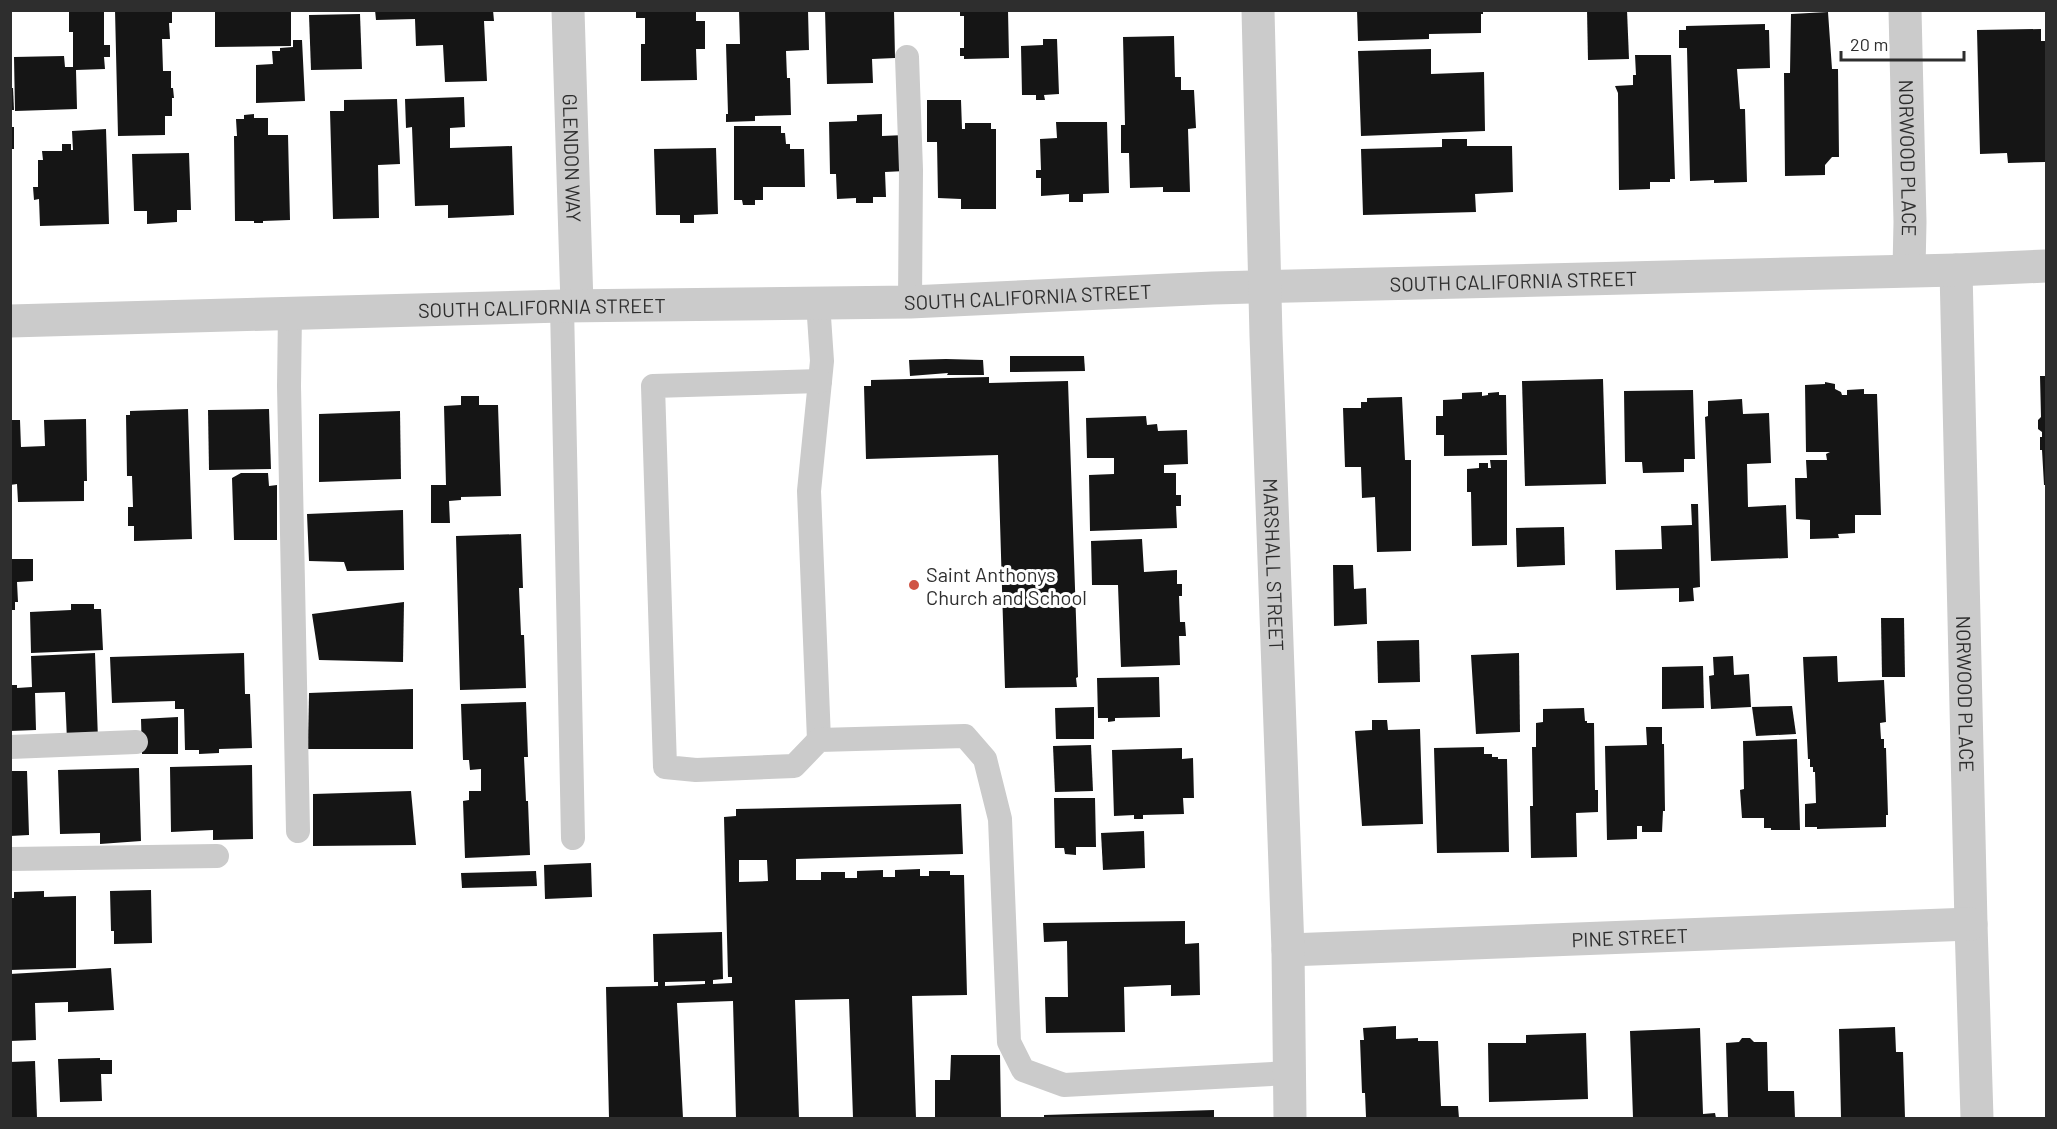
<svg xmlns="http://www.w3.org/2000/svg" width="2057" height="1129" font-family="Barlow,sans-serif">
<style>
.building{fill:#151515;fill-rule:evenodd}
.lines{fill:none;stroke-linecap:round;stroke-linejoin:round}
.service{stroke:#cbcbcb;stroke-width:24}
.minor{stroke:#cbcbcb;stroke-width:33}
.tertiary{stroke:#cbcbcb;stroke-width:33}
.poi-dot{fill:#d05445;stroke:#fff;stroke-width:2}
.labels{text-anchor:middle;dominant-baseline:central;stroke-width:6;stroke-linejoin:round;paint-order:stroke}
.street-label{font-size:20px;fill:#2e2e2e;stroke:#fff}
.poi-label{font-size:20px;fill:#2e2e2e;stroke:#fff;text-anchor:start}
</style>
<rect width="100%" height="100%" fill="#fff"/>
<!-- building -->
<g class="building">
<path d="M69,10H104V45H110V57H104L105,69L76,70L77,109L15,111L14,57L64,56L65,67H73V32H69Z"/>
<path d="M115,10L172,12V23H169L170,39H162L163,71H171V88H173L174,98H172V116H165V135L118,136Z"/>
<path d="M215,10H291V46L215,47Z"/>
<path d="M375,10H493L494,21H484L487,81L445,82L443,45L416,46L415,19L376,20Z"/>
<path d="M636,10H696V21H705V49H696L697,80L641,81V44H645V18H636Z"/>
<path d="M739,10H808L809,50L786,51L787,78H790L791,115L755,116V121L726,122V114H728L726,44H740Z"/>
<path d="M825,10H894L895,58L872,59L873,83L827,84Z"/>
<path d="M960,10H1008L1009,58L964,59V56H960V48H964V16H960Z"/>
<path d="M1357,10H1483V14H1481V33L1429,34V39L1358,41Z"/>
<path d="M1587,10H1627L1629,59L1588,60Z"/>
<path d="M1828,12L1832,69H1838L1839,157H1832L1825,165V175L1785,176L1784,73H1790L1791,14Z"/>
<path d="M360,14L362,69L311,70L309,15Z"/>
<path d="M1765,24V30H1769L1770,68L1737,69L1740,109H1745L1747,182L1714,183V180L1690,181L1687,48H1679V30H1686V26Z"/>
<path d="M2041,29V41H2046V162L2008,163L2007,153L1980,154L1977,30Z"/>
<path d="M1174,36L1175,77H1181V90H1194L1196,128L1188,129L1190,192H1163V187L1130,188L1129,153H1121V125H1125L1123,37Z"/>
<path d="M1043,39H1057L1059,94L1044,95L1045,100H1036V95H1022L1021,46L1043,45Z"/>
<path d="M293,40H302L305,101L256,103V65L273,64L272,51H280V48L293,47Z"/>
<path d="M1431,49V74L1484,72L1485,131L1361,136L1358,51Z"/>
<path d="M1635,55H1671L1675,179H1670V182H1650V189L1619,190L1618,93L1615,86L1633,85V75H1636Z"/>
<path d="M10,88H13L14,110H10Z"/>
<path d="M464,97L465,127L450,128V148L512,146L514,215L448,218V205L415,206L412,127L406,128L405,99Z"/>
<path d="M397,99L400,164L378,165L379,218L333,219L330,111H344V100Z"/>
<path d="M927,100H961L962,129H965V123H991V129H996V209H961V199L938,198L937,142H927Z"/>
<path d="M254,114V118H268V135H288L290,220L263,221V223H254V221H235L234,136H237L236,119H244V115Z"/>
<path d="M882,114V136L905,135V171L885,172L886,197H873V203H856V198L837,199L836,174H830L829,122L857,121V115Z"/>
<path d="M1056,122H1107L1109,193L1083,194V202H1069V194L1041,196V178H1036V170H1041L1040,139L1057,138Z"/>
<path d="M734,126H781V133H785L786,144H790V149H804L805,187H763V200H755V205H743L742,200H734Z"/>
<rect x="10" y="127" width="4" height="22"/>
<path d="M106,129L109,224L40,226L39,199L34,200L33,187H38V160H43L42,151H62V144H71V150H73L72,131Z"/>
<path d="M1442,139H1467V146H1512L1513,192L1475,194L1476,212L1363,215L1361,149L1442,147Z"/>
<path d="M716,148L718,214L694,215V223H680V215H656L654,149Z"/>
<path d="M189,153L191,210H177V222L147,224V211H134L132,154Z"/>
<path d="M1010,356H1084L1085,371L1010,372Z"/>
<path d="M946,359L983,360L984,375H947L948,373L910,376L909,360Z"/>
<path d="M2040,376H2046V485H2044L2042,450H2040V437H2042V432L2038,429V420L2041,417Z"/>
<path d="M989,377V383L1068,381L1078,677L1076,678L1077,687L1005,688L998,455L866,459L864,386H871V380Z"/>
<path d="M1603,379L1606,484L1525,486L1522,381Z"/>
<path d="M1825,382L1835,384V389L1841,392L1842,395H1847V390L1864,389V394H1877L1881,515H1855V533L1838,534L1839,538L1810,539V520L1796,519L1795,478H1807L1806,460H1827L1826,454L1830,452H1806L1805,385L1825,384Z"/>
<path d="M1693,390L1695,459H1684V472L1643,473L1642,462H1625L1624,391Z"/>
<path d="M1482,392V396L1488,395V393L1499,392V395H1506L1507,455L1444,456V435H1436V416H1443V400L1462,399V393Z"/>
<path d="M461,396H479V405H498L501,496L461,497V500L449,501L450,523H431V485H446L444,406L461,405Z"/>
<path d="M1402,397L1405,460H1411V551L1377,552L1375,497L1362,498L1361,467H1345L1343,408H1361V402H1367V398Z"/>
<path d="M1742,399L1743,414L1769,413L1771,463L1747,464L1748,507L1786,505L1788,558L1711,561L1705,417L1708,416V401Z"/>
<path d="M188,409L192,539L134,541V526H128V507H133L132,476H127L126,415H130V411Z"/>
<path d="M269,409L271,469L209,470L208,410Z"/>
<path d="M400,411L401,479L319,482V414Z"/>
<path d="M1146,416L1147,425L1157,424L1158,431L1187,430L1188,464L1164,465V473H1176V495H1181V506H1176L1177,528L1090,531L1089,475L1114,474V458H1087L1086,418Z"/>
<path d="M86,419L87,481H84V501L18,502L17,484L10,485V420H20L21,447L45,446L44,420Z"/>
<path d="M1490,460H1507V545L1472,546L1471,492H1467V469L1479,468V463H1488V468H1491Z"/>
<path d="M241,473H268L269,486L277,485V540H234L232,478Z"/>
<path d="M1691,504H1698L1700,587L1693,588L1694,601L1679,602V588L1616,590L1615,550L1662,549L1661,526L1692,525Z"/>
<path d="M403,510L404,570L347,571L344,562L309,561L307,514Z"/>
<path d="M1564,527L1565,565L1517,567L1516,528Z"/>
<path d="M521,534L523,588H519L521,635H524L526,688L460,690L456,536Z"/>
<path d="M1142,539L1144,572L1177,570V584H1182V596H1179L1180,622H1185L1186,636H1179L1180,665L1121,667L1118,585H1092L1091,541Z"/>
<path d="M10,559H33V581L17,582L18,602H15V610H10Z"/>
<path d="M1333,565H1353L1354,589L1366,588L1367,624L1334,626Z"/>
<path d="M404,602L403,662L319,660L312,614Z"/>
<path d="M71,604H94V609H101L103,650L31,653L30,612L71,610Z"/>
<path d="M1881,618H1904L1905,677H1882Z"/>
<path d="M1419,640L1420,682L1378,683L1377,641Z"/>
<path d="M95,653L98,740L67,741L65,692L35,693L36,730L10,731V685H17V688L32,687L31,656Z"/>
<path d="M244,653L245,694H250L252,748L219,749V753L199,754V750H185L184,709H175V701L112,703L110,657Z"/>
<path d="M1519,653L1520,732L1476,734L1471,655Z"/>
<path d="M1733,656L1734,675L1749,674L1751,707L1711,709L1709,676L1714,675L1713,657Z"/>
<path d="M1837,656L1838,682L1884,680L1886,722L1880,723L1881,739H1884V748H1886L1888,815H1886V827L1817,829V827H1805V804L1816,803L1815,772H1813V767H1810V759H1808L1803,657Z"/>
<path d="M1703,666L1704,708L1662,709V667Z"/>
<path d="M1159,677L1160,717L1115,718V721L1108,722V718H1098L1097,678Z"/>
<path d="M413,689V749H308L309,693Z"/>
<path d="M526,702L528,757H524L526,801H528L530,855L465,858L463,801L469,800V791H481V769L470,770L469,760H463L461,704Z"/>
<path d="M1792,706L1796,734L1756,736L1752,707Z"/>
<path d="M1094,707V739H1056L1055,708Z"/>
<path d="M1584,708L1585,721H1587V723H1594L1595,790H1598V812L1576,813L1577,857L1531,858L1530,806H1533L1532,747H1536V723L1543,722V709Z"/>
<path d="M178,717V754H142L141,719Z"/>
<path d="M1372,720H1387L1388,730L1420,729L1423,824L1362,826L1355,731L1372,730Z"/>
<path d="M1646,727H1662V744H1664L1665,811H1663L1662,832H1642V826H1637V839L1607,840L1605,746L1647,745Z"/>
<path d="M1797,739L1800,830H1771V828H1764V818H1742L1740,790L1744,789L1743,741Z"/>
<path d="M1091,745L1093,791L1055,792L1053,746Z"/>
<path d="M1484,747V754H1492V757H1498V759H1507L1509,852L1437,853L1434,748Z"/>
<path d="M1182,748V759L1193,758L1194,798H1183L1184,814L1143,815V819H1134V815L1114,816L1112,750Z"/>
<path d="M252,765L253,839L213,840V830L171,832L170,767Z"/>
<path d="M139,768L141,841L100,844V833L60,834L58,770Z"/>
<path d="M10,771H27L29,835L10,836Z"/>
<path d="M411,791L416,845L313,846V794Z"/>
<path d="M1054,798H1095L1096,847H1076V855L1065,854L1064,848H1055Z"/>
<path d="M961,804L963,854L796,859V880H821V872H845V878H857V871L883,870V877H895V870L920,869V876H929V871H950V875H964L967,995L912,996L916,1118H853L849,999L795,1000L799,1118H736L733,1001L677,1003L683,1118H609L606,987L658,986V982H654L653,934L722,932L723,979L713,980V984L732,983V977H728L724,817L736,816V809ZM739,860H767L768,881L739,882ZM705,981V984L665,986V982Z"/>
<path d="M1144,831L1145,868L1103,870L1101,833Z"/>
<path d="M591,863L592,897L545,899L544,865Z"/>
<path d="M536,871L537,886L462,888L461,873Z"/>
<path d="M151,890L152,943L114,944V931H111L110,891Z"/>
<path d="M44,891V897L76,896V968L10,970V898H14V892Z"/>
<path d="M1185,921V944L1199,943L1200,995L1171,996V985L1124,987L1125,1032L1046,1033L1045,997H1068L1067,941L1044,942L1043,923Z"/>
<path d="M111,968L114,1010L68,1012V1002L35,1003L36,1040L10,1041V974Z"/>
<path d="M1396,1026V1039L1418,1038V1041H1438L1441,1106H1458L1459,1118L1366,1117L1365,1093H1362L1360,1040H1364L1363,1028Z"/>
<path d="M1895,1027L1896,1052H1903L1905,1118H1841L1839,1029Z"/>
<path d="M1700,1028L1703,1114L1715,1113L1716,1118H1633L1630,1031Z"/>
<path d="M1586,1033L1588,1099L1489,1102L1488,1043H1526V1035Z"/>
<path d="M1742,1038H1750L1754,1042H1767L1768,1091H1794L1795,1118H1728L1726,1043L1739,1042Z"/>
<path d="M951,1055H1000L1001,1118H935V1080H950Z"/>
<path d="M100,1058V1060H112V1074H101L102,1101L60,1102L58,1059Z"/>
<path d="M35,1061L37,1118H10V1062Z"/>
<path d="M1214,1110V1118H1044V1115Z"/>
</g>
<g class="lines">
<!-- service -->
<g class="service">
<path d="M907,57L911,170L910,302"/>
<path d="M818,302L822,361L809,491L819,740"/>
<path d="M562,306L573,838"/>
<path d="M290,313L289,386L298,831"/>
<path d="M820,381L653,386L665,767L696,770L794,766L819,740L965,736L985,759L1000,819L1009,1042L1023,1070L1064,1085L1289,1073"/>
<path d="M10,747L136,742"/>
<path d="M10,859L217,856"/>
</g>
<!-- minor -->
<g class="minor">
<path id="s1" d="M568,10L577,305"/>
<path id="s2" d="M1905,10L1910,222L1909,270"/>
<path id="s3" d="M1956,270L1971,924L1977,1118"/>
<path id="s4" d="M10,321L562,306L910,302L1213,288L1956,270L2046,266"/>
<path id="s5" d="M1288,950L1971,924"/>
</g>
<!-- tertiary -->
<path class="tertiary" id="s6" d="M1258,10L1266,336L1288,950L1290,1118"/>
</g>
<!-- markers -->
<circle class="poi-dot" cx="914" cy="585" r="6"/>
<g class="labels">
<!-- street labels -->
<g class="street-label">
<text stroke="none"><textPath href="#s1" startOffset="148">GLENDON WAY</textPath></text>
<text stroke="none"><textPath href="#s2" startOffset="148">NORWOOD PLACE</textPath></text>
<text stroke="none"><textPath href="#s4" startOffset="1504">SOUTH CALIFORNIA STREET</textPath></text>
<text stroke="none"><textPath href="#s4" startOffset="1018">SOUTH CALIFORNIA STREET</textPath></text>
<text stroke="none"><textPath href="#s4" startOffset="532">SOUTH CALIFORNIA STREET</textPath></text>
<text stroke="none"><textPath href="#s6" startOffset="555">MARSHALL STREET</textPath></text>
<text stroke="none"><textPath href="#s3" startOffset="424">NORWOOD PLACE</textPath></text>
<text stroke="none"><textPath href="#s5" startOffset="342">PINE STREET</textPath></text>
</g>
<!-- poi labels -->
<g class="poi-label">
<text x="926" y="574">Saint Anthonys<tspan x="926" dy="23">Church and School</tspan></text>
</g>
</g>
<!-- border -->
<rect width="2057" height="1129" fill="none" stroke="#2e2e2e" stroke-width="24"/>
<!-- scale -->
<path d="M1841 51v9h123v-9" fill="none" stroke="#2e2e2e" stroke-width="3"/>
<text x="1850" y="51" font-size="18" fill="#2e2e2e" stroke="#ffffff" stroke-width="4.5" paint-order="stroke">20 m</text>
</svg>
